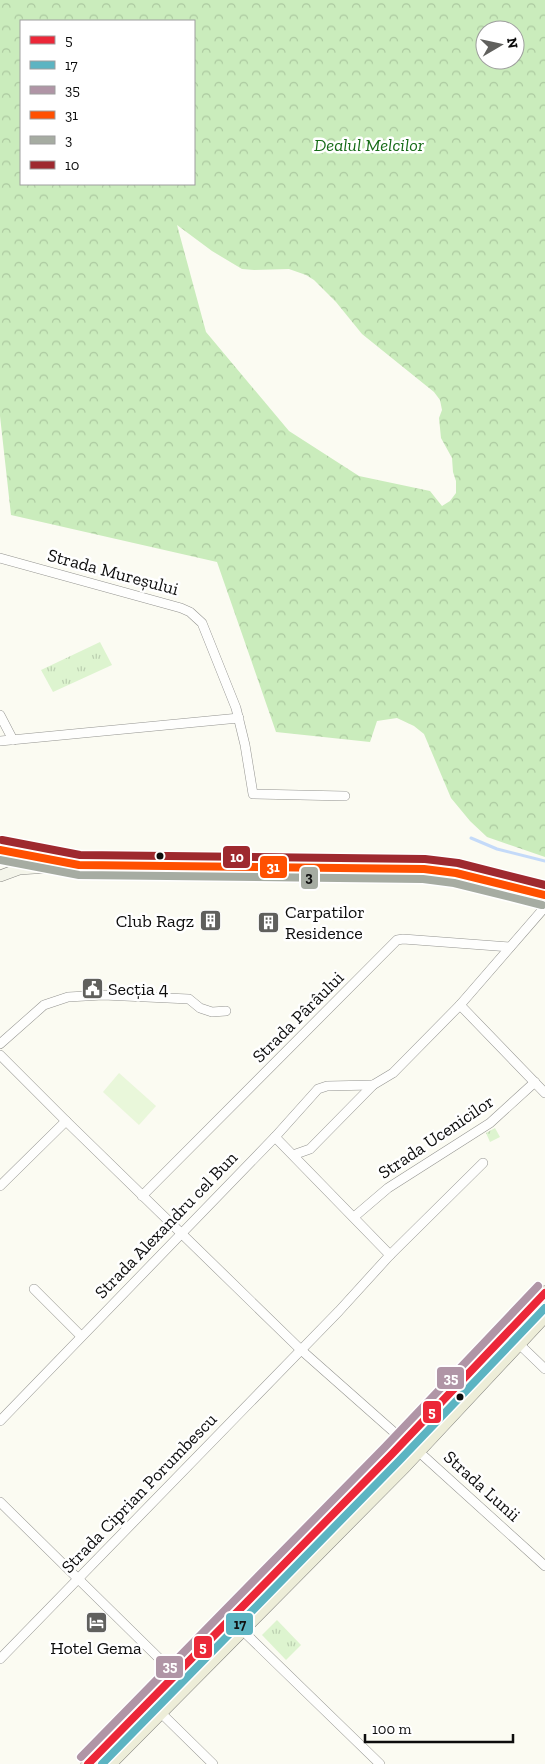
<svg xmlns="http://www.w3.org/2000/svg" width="545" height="1764" font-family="'Zilla Slab',serif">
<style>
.grass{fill:url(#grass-tufts)}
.forest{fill:url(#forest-crowns);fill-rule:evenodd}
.pitch{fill:#e9f7da}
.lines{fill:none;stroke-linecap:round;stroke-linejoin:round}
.stream{stroke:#c4daf9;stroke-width:3}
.minor-casing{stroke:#949490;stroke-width:10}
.secondary-casing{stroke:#8b8b87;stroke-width:12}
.primary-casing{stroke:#81817d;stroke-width:15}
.minor{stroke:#fefefd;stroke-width:9}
.secondary{stroke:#f4f5ea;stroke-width:11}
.primary{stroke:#ededd8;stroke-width:14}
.bus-1-casing{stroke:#fff;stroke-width:11}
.bus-2-casing{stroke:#fff;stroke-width:11}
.bus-3-casing{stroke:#fff;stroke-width:11}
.bus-4-casing{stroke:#fff;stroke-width:11}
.bus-5-casing{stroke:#fff;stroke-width:11}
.bus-6-casing{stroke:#fff;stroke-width:11}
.bus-1{stroke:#ec2738;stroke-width:8}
.bus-2{stroke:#5cb4c2;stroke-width:8}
.bus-3{stroke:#b095a6;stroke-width:8}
.bus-4{stroke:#ff5001;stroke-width:8}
.bus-5{stroke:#a6aca2;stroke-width:8}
.bus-6{stroke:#9e292f;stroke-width:8}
.bus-dot{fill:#0d0d0d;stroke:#fff;stroke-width:2}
.labels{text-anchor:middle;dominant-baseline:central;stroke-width:5;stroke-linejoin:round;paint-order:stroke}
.park-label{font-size:18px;font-style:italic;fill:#176c18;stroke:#fff}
.street-label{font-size:18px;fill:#0d0d0d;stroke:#fff}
.poi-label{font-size:18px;fill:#0d0d0d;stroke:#fff;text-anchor:start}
.line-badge{stroke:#fff;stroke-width:2}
.badge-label{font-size:14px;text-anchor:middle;font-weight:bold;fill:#fff}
.pale-badge-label{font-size:14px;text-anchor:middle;font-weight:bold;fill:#111}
</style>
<defs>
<pattern id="grass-tufts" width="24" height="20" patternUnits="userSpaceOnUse" patternTransform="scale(1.25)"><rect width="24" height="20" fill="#ddf4cf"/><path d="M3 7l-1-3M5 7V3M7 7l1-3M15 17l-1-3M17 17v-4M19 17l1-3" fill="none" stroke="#bcd0b1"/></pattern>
<pattern id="forest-crowns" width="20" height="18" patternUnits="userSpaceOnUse" patternTransform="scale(1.25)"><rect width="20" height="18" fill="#caecbc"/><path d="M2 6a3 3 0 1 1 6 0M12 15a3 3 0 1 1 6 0" fill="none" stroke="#acc9a0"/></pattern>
</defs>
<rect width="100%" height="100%" fill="#fbfbf2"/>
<!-- grass -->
<g class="grass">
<path d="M100,642L112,665L53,692L41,670Z"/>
<path d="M495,1128L500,1137L490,1142L486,1133Z"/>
<path d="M277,1620L301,1645L286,1660L262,1635Z"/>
</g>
<!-- forest -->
<path class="forest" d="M0,0H545V857L487,837L470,821L451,798L424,734L414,726L397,718L377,721L370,742L276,732L217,562L11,515L0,416ZM21,21H194V184H21ZM485,30H515V60H485ZM177,225L212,251L242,269L254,270L289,269L306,275L314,280L336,302L362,334L434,392L440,400L442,410L439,418L441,438L452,458L453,472L456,481V493L450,501L442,506L430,491L359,476L289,431L206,332Z"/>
<!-- pitch -->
<path class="pitch" d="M119,1073L156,1106L139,1125L103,1092Z"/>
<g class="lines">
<!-- stream -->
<path class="stream" d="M471,838L497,849L545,861"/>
<defs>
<g id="minor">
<path d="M0,558L181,608L190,612L202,623L236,708L245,745L253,794L345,796"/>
<path d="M0,715L13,740"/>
<path d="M0,741L239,718"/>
<path d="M460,1005L545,1093"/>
<path d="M0,1044L44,1005L68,997L103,995L189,999L200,1008L212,1012L226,1011"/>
<path d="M0,1055L66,1121L300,1349L404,1441"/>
<path d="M275,1137L390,1255"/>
<path d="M293,1155L310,1149L373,1085L393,1073L460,1005L545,907"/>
<path d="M0,1186L66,1121"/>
<path d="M142,1196L397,940L403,939L510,947"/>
<path d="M354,1217L388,1188L490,1123L535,1082"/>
<path d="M34,1289L81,1336"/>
<path d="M518,1343L545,1369"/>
<path d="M0,1421L275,1137L318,1089L327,1086L373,1085"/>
<path d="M418,1451L545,1566"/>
<path d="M0,1502L175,1674"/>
<path d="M242,1630L380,1764"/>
<path d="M0,1659L339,1311L390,1255L483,1163"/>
<path d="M160,1712L213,1764"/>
</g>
<g id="secondary">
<path d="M0,850L61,861"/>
<path d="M0,876L19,869L79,865L233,868L424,869L456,873L493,881L545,895"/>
</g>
<g id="primary">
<path d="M88,1764L392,1454L545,1293"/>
<path d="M109,1764L405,1465L545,1315"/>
</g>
</defs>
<!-- minor casing -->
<use href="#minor" class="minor-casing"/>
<!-- secondary casing -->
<use href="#secondary" class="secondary-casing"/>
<!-- primary casing -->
<use href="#primary" class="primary-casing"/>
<!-- minor -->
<use href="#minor" class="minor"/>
<!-- secondary -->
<use href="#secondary" class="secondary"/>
<!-- primary -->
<use href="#primary" class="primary"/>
<defs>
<path id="bus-1" d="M88,1764L392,1454L545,1293"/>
<path id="bus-2" d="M102,1764L399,1461L545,1308"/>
<path id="bus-3" d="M81,1757L385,1447L538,1286"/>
<path id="bus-4" d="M0,850L79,865L424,869L456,873L545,895"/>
<path id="bus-5" d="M0,860L79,875L423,879L454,883L542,905"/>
<path id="bus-6" d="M2,840L80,855L425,859L458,863L545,885"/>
</defs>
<!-- bus-1 casing -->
<use href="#bus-1" class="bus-1-casing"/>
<!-- bus-2 casing -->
<use href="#bus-2" class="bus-2-casing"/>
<!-- bus-3 casing -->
<use href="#bus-3" class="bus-3-casing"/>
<!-- bus-4 casing -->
<use href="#bus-4" class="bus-4-casing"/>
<!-- bus-5 casing -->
<use href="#bus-5" class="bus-5-casing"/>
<!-- bus-6 casing -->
<use href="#bus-6" class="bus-6-casing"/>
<!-- bus-1 -->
<use href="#bus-1" class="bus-1"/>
<!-- bus-2 -->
<use href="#bus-2" class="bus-2"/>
<!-- bus-3 -->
<use href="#bus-3" class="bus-3"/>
<!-- bus-4 -->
<use href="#bus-4" class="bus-4"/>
<!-- bus-5 -->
<use href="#bus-5" class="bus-5"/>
<!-- bus-6 -->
<use href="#bus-6" class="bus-6"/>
</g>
<!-- icons -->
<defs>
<symbol id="building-square" viewBox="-11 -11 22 22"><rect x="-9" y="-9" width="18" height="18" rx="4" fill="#60605d" stroke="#fff"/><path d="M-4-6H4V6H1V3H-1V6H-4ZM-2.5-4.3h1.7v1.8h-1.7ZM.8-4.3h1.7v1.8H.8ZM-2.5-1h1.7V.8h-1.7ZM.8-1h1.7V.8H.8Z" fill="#fff"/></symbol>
<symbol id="civic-square" viewBox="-11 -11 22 22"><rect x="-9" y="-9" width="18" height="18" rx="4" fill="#60605d" stroke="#fff"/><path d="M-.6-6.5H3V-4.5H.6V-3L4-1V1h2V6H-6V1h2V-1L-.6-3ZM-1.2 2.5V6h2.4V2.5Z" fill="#fff"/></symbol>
<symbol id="hotel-square" viewBox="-11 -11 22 22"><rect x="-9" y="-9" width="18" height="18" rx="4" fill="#60605d" stroke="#fff"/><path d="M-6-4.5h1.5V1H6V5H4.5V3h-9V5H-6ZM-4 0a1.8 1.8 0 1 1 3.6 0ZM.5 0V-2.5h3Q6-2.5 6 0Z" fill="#fff"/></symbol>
</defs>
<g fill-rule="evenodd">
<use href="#building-square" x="198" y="908" width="25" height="25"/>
<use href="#building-square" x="256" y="910" width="25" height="25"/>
<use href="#civic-square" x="80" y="976" width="25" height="25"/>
<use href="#hotel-square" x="84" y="1610" width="25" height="25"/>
</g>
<!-- markers -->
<g class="bus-dot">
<circle cx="160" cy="856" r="4.5"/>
<circle cx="460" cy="1397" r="4.5"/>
</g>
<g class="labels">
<!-- park labels -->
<g class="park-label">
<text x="369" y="145">Dealul Melcilor</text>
</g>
<!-- street labels -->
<g class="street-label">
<text transform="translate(113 572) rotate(15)">Strada Mureșului</text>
<text transform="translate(298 1017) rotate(-45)">Strada Pârâului</text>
<text transform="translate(436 1137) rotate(-34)">Strada Ucenicilor</text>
<text transform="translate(166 1225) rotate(-46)">Strada Alexandru cel Bun</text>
<text transform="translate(482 1486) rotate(42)">Strada Lunii</text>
<text transform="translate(139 1493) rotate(-46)">Strada Ciprian Porumbescu</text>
</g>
<!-- poi labels -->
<g class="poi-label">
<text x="285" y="912">Carpatilor<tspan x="285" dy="21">Residence</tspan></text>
<text x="194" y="921" text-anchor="end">Club Ragz</text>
<text x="108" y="989">Secția 4</text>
<text x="96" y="1648" text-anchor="middle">Hotel Gema</text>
</g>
</g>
<g class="line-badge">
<rect x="222" y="845" width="29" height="24" rx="5" fill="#9e292f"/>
<rect x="259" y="855" width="29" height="24" rx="5" fill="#ff5001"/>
<rect x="300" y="866" width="19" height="24" rx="5" fill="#a6aca2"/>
<rect x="436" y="1366" width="29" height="24" rx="5" fill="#b095a6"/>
<rect x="422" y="1400" width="20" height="24" rx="5" fill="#ec2738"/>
<rect x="225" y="1612" width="29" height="24" rx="5" fill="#5cb4c2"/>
<rect x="193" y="1635" width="20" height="24" rx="5" fill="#ec2738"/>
<rect x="155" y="1655" width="29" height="24" rx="5" fill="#b095a6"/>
</g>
<g class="badge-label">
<text x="237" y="862">10</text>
<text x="273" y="872">31</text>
<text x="451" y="1383">35</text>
<text x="432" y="1417">5</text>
<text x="203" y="1652">5</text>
<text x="170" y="1671">35</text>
</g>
<g class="pale-badge-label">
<text x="309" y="882">3</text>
<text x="240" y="1629">17</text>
</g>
<!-- legend -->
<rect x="20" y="20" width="175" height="165" fill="#ffffff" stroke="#9e9e9e"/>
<rect x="30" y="36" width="25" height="8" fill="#ec2738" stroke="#9e9e9e"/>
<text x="65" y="45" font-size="15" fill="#0d0d0d">5</text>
<rect x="30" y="61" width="25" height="8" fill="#5cb4c2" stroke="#9e9e9e"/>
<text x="65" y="70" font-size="15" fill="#0d0d0d">17</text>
<rect x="30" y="86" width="25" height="8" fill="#b095a6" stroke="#9e9e9e"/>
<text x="65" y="95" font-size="15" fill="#0d0d0d">35</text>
<rect x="30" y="111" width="25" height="8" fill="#ff5001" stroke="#9e9e9e"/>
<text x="65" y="120" font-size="15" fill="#0d0d0d">31</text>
<rect x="30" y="136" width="25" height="8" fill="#a6aca2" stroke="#9e9e9e"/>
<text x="65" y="145" font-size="15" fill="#0d0d0d">3</text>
<rect x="30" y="161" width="25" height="8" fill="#9e292f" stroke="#9e9e9e"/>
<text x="65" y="170" font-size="15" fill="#0d0d0d">10</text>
<!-- north arrow -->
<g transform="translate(500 45) rotate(81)"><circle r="24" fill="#ffffff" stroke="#9e9e9e"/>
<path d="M0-4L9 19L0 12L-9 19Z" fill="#60605d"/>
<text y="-8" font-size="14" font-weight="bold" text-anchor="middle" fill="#0d0d0d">N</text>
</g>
<!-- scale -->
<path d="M365 1734v8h148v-8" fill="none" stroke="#0d0d0d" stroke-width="2.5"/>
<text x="372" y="1734" font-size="15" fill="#0d0d0d" stroke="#ffffff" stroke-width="4" paint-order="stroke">100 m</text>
</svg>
